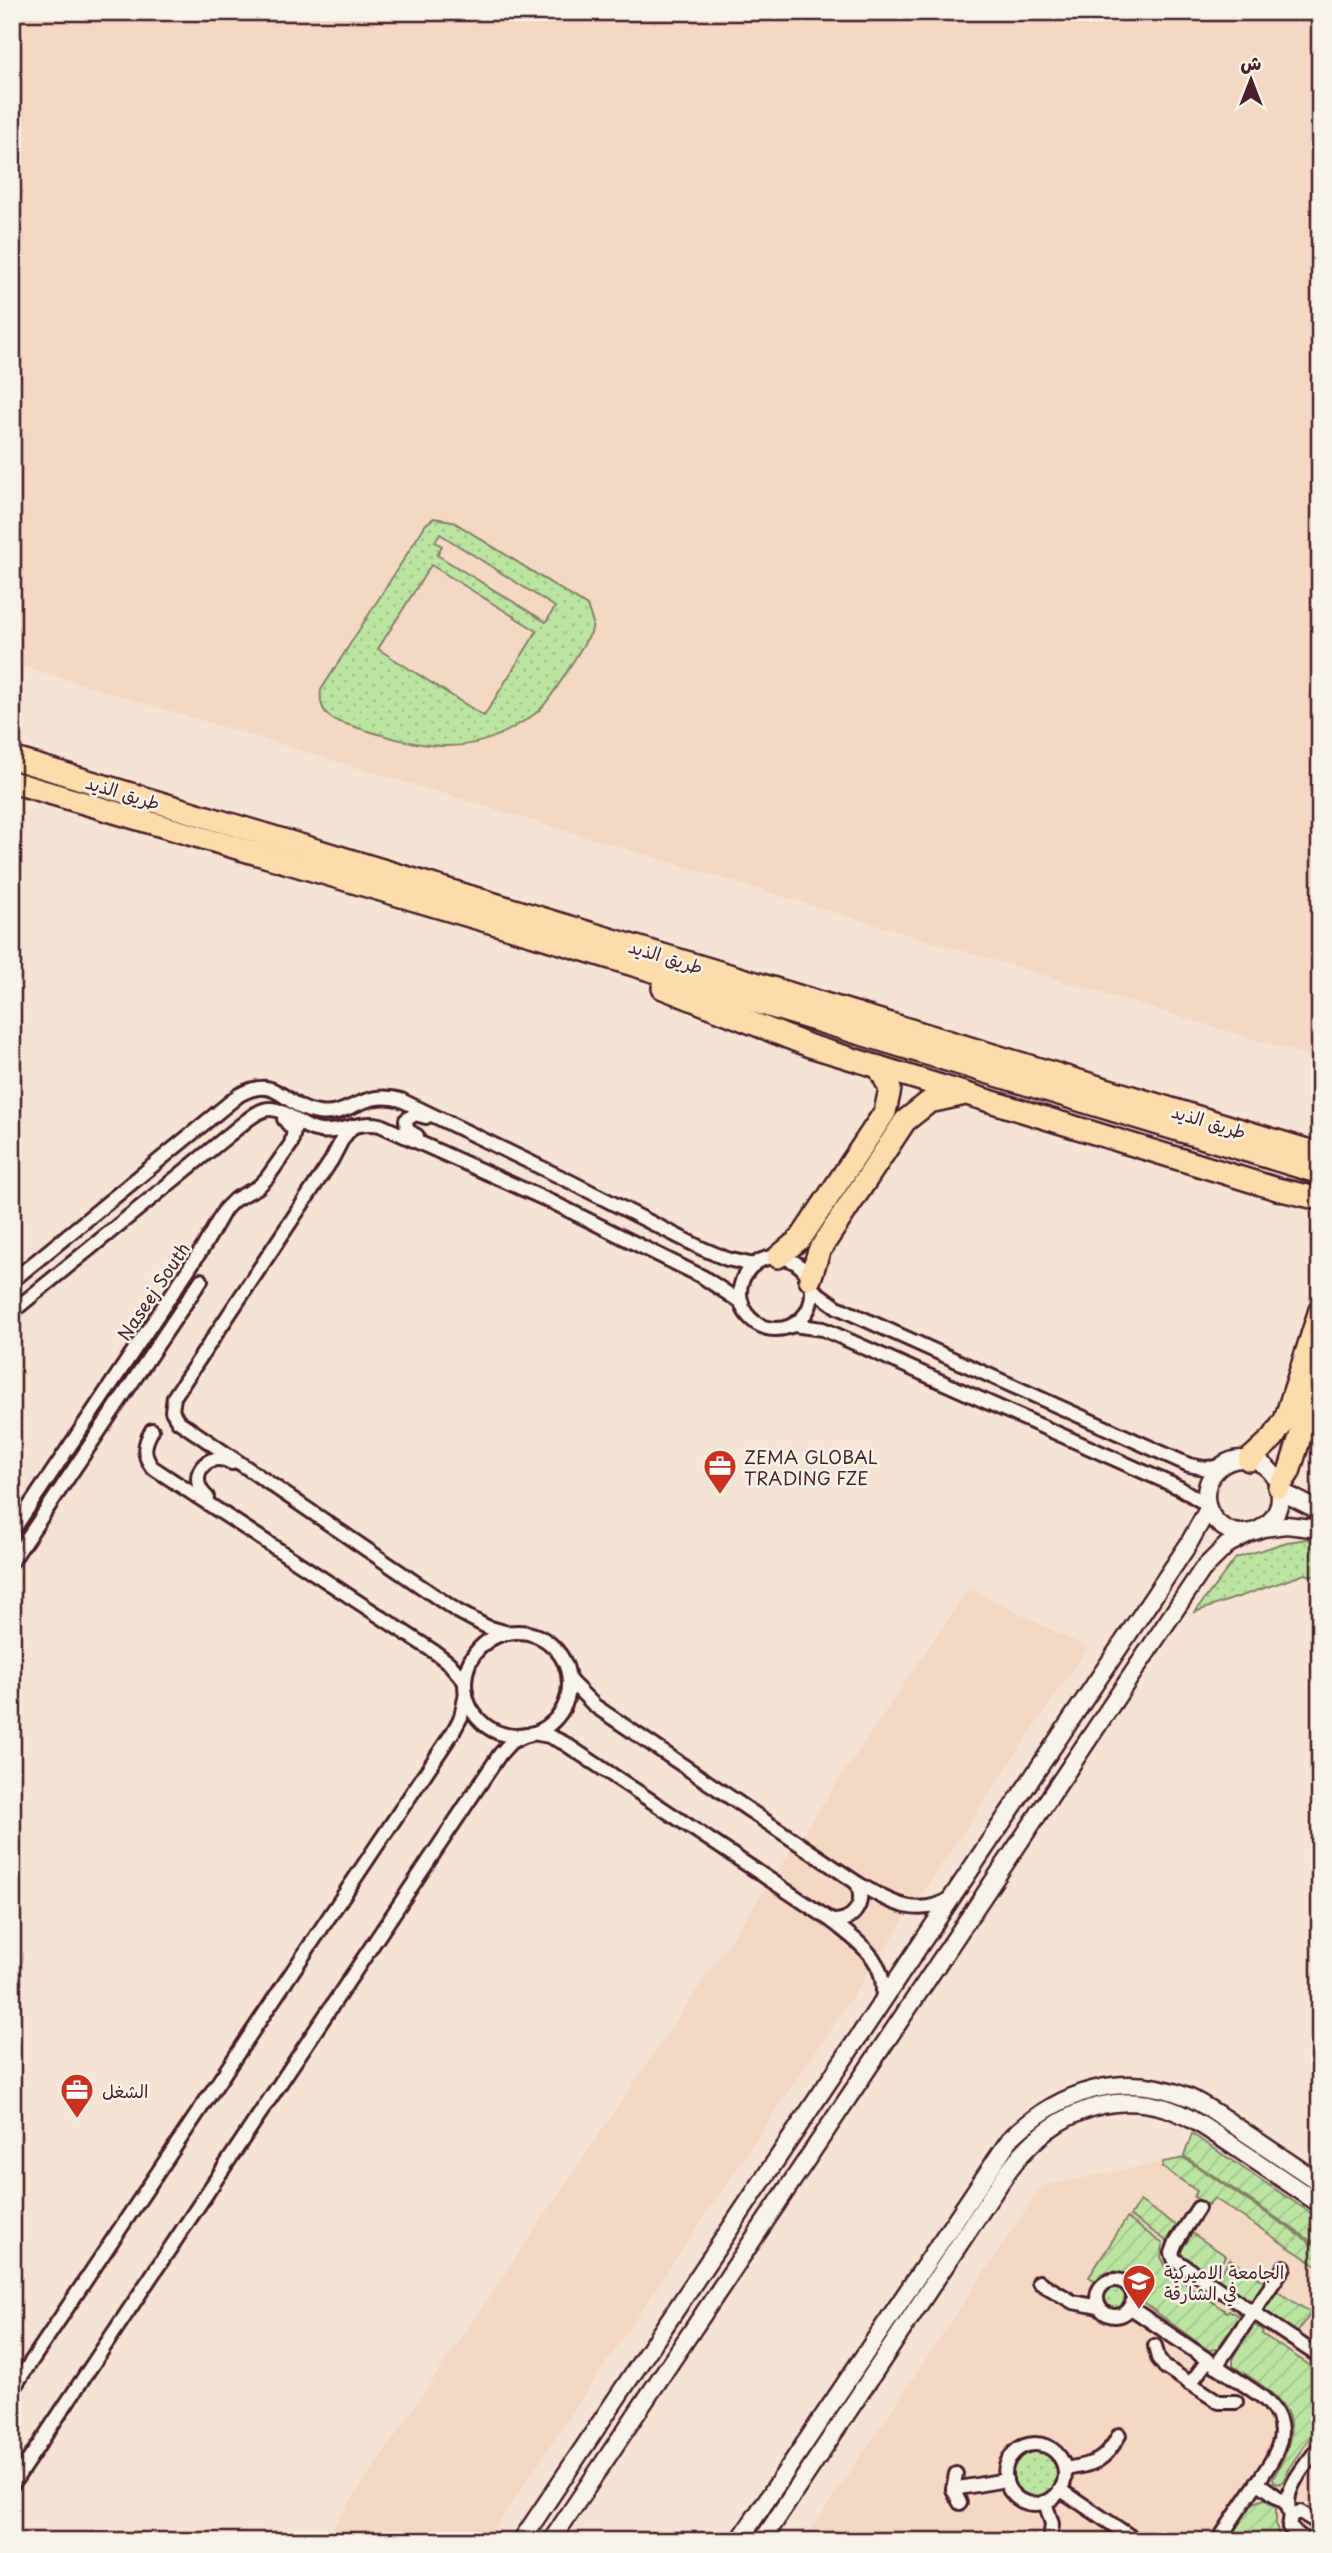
<svg xmlns="http://www.w3.org/2000/svg" width="1332" height="2553" font-family="'Playpen Sans','Playpen Sans Arabic',sans-serif">
<style>
.built{fill:#f4d8c4}
.grass{fill:url(#grass-dots);stroke:#828266;stroke-width:2;fill-rule:evenodd}
.garden{fill:url(#garden-furrows);stroke:#828266;stroke-width:2}
.lines{fill:none;stroke-linecap:round;stroke-linejoin:round}
.street-casing{stroke:#4a1f2b;stroke-width:18}
.secondary-casing{stroke:#4a1f2b;stroke-width:21}
.highway-casing{stroke:#4a1f2b;stroke-width:26}
.street{stroke:#f7f3e8;stroke-width:12}
.secondary{stroke:#f7f3e8;stroke-width:16}
.highway{stroke:#fddcac;stroke-width:21}
.labels{text-anchor:middle;dominant-baseline:central;stroke-width:5;stroke-linejoin:round;paint-order:stroke}
.street-label{font-size:18px;fill:#4a1f2b;stroke:#f7f3e8}
.poi-label{font-size:18px;fill:#4a1f2b;stroke:#f7f3e8;text-anchor:start}
</style>
<defs>
<pattern id="grass-dots" width="8" height="8" patternUnits="userSpaceOnUse" patternTransform="scale(1.75)"><rect width="8" height="8" fill="#bbe4a1"/><path d="M2 2h.1M6 6h.1" fill="none" stroke="#a2c38b" stroke-width="1.8" stroke-linecap="round"/></pattern>
<pattern id="garden-furrows" width="10" height="10" patternUnits="userSpaceOnUse" patternTransform="scale(1.75)"><rect width="10" height="10" fill="#bbe4a1"/><path d="M-1 1l2-2M0 10L10 0M9 11l2-2" fill="none" stroke="#a2c38b"/></pattern>
</defs>
<rect width="100%" height="100%" fill="#f5e3d3"/>
<filter id="ink" filterUnits="userSpaceOnUse"><feTurbulence type="fractalNoise" baseFrequency=".0143" numOctaves="2"/><feDisplacementMap in="SourceGraphic" scale="14" xChannelSelector="R" yChannelSelector="G"/><feConvolveMatrix kernelMatrix="1 2 1 2 8 2 1 2 1" color-interpolation-filters="sRGB"/></filter>
<g filter="url(#ink)">
<!-- built -->
<g class="built">
<path d="M12,12H1320V1059L12,663Z"/>
<path d="M969,1588L1087,1648L486,2541H324Z"/>
<path d="M1184,2158L1320,2249V2541H804L1042,2186Z"/>
</g>
<!-- grass -->
<g class="grass">
<path d="M434,518L452,521L587,606L593,623L591,633C575,657 562,683 544,705C537,715 524,721 514,727C456,763 398,740 339,722C324,716 319,705 321,690L426,524ZM440,534L555,607L546,622L437,555L442,546L435,542ZM431,565L537,631L484,716L378,649Z"/>
<path d="M1308,1539L1320,1541V1578L1305,1574L1195,1612L1236,1558L1287,1542Z"/>
<circle cx="1115" cy="2298" r="14"/>
<circle cx="1035" cy="2474" r="25"/>
</g>
<!-- garden -->
<g class="garden">
<path d="M1192,2134L1320,2219V2247L1184,2156Z"/>
<path d="M1184,2158L1320,2249V2268L1214,2198L1208,2205L1194,2197L1197,2191L1162,2167L1163,2162Z"/>
<path d="M1140,2201L1177,2226L1167,2241L1130,2216Z"/>
<path d="M1127,2218L1163,2244L1161,2257L1169,2272L1227,2312L1229,2310L1240,2316L1217,2349L1208,2350L1145,2304L1140,2288L1129,2275L1114,2271L1101,2274L1096,2281L1089,2277Z"/>
<path d="M1192,2233L1226,2256L1212,2276L1179,2254Z"/>
<path d="M1230,2259L1265,2282L1251,2302L1217,2279Z"/>
<path d="M1277,2291L1311,2313L1297,2333L1264,2311Z"/>
<path d="M1254,2325L1263,2330L1262,2334L1320,2372V2423L1287,2471L1284,2481L1279,2484L1274,2482L1273,2478C1310,2416 1285,2399 1233,2366V2357Z"/>
<path d="M1264,2499L1276,2507V2525L1279,2535L1276,2541H1226L1253,2503Z"/>
</g>
<g class="lines">
<defs>
<g id="street">
<path d="M353,1126L343,1138L331,1161L174,1397L172,1411L178,1421L457,1611L487,1627L508,1633"/>
<path d="M417,1136L407,1130L406,1120L415,1114L426,1117"/>
<circle cx="776" cy="1293" r="36"/>
<path d="M12,1281L239,1095C280,1073 283,1108 318,1113C349,1118 363,1089 401,1100L571,1182L701,1248L727,1259L754,1265"/>
<path d="M812,1289L837,1307L1189,1465L1204,1468L1220,1467"/>
<path d="M12,1312L241,1125C249,1119 259,1109 270,1109C288,1109 301,1129 320,1131C342,1134 358,1120 380,1125L554,1203L703,1277L742,1303"/>
<path d="M793,1325L823,1329L1180,1488L1207,1505"/>
<path d="M152,1430C144,1444 142,1454 152,1467L436,1653L449,1663L465,1682"/>
<path d="M207,1497C185,1478 207,1448 232,1463"/>
<path d="M12,1532L204,1246L225,1209L234,1200L258,1187L267,1178L291,1144L294,1131L284,1119"/>
<path d="M12,1561L201,1280"/>
<circle cx="517" cy="1684" r="52"/>
<path d="M569,1680L595,1706L857,1883C889,1901 917,1920 951,1898"/>
<path d="M533,1733L549,1736L564,1743L832,1921C859,1943 889,1961 882,2000"/>
<path d="M832,1921C854,1922 866,1903 857,1883"/>
<path d="M1198,2208L1176,2242L1172,2253L1174,2259L1320,2357"/>
<circle cx="1115" cy="2298" r="18"/>
<path d="M1039,2282L1073,2302L1099,2307"/>
<path d="M1131,2308L1261,2396C1298,2427 1276,2455 1255,2486C1242,2504 1230,2523 1218,2541"/>
<path d="M1155,2346L1158,2358L1165,2367L1219,2402H1236"/>
<path d="M1216,2366L1284,2267"/>
<path d="M1190,2384L1208,2360"/>
<path d="M12,2390L453,1732L461,1717L466,1693"/>
<circle cx="1035" cy="2474" r="30"/>
<path d="M1065,2469C1094,2464 1104,2463 1119,2435"/>
<path d="M956,2474L953,2489L960,2503"/>
<path d="M1257,2482L1287,2504"/>
<path d="M12,2485L500,1754L511,1742L526,1735"/>
<path d="M953,2489L1006,2480"/>
<path d="M1061,2490L1137,2541"/>
<path d="M1045,2502L1052,2524L1050,2541"/>
<path d="M1291,2515C1279,2491 1307,2464 1320,2446"/>
<path d="M1306,2541L1289,2527L1291,2515L1300,2512L1320,2524"/>
</g>
<g id="secondary">
<circle cx="1243" cy="1496" r="37"/>
<path d="M1280,1491L1320,1511"/>
<path d="M1263,1528L1286,1525L1320,1529"/>
<path d="M521,2541L1188,1545L1208,1509"/>
<path d="M551,2541L1202,1570L1227,1545L1249,1533"/>
<path d="M739,2541L1010,2139C1059,2091 1123,2069 1190,2098C1209,2107 1227,2120 1244,2132C1269,2149 1295,2166 1320,2183"/>
<path d="M762,2541L1008,2171C1045,2120 1102,2089 1166,2108C1191,2116 1213,2133 1235,2147C1263,2166 1292,2185 1320,2204"/>
</g>
<g id="highway">
<path d="M12,758L1320,1154"/>
<path d="M12,782L541,937L1320,1173"/>
<path d="M663,988L810,1046L1277,1189L1320,1199"/>
<path d="M778,1257L801,1238L885,1112L890,1089L879,1067"/>
<path d="M810,1279L819,1251L905,1121L929,1102L961,1095"/>
<path d="M1249,1460L1273,1438L1285,1420L1320,1310"/>
<path d="M1279,1487L1289,1472L1320,1373"/>
</g>
</defs>
<!-- street casing -->
<use href="#street" class="street-casing"/>
<!-- secondary casing -->
<use href="#secondary" class="secondary-casing"/>
<!-- highway casing -->
<use href="#highway" class="highway-casing"/>
<!-- street -->
<use href="#street" class="street"/>
<!-- secondary -->
<use href="#secondary" class="secondary"/>
<!-- highway -->
<use href="#highway" class="highway"/>
</g>
</g>
<!-- icons -->
<defs>
<symbol id="office-pin" viewBox="-11 -11 22 30"><path d="M0 17L-7.5 6A9.5 9.5 0 1 1 7.5 6Z" fill="#c8321e" stroke="#f7f3e8"/><path d="M-6-3h4V-5.5h4V-3h4V5H-6ZM-1-4.5V-3h2v-1.5ZM-6 0V1H6V0Z" fill="#fff"/></symbol>
<symbol id="university-pin" viewBox="-11 -11 22 30"><path d="M0 17L-7.5 6A9.5 9.5 0 1 1 7.5 6Z" fill="#c8321e" stroke="#f7f3e8"/><path d="M0-5L7-2L0 1L-7-2ZM-4 1L0 2.5L4 1V4Q0 6-4 4Z" fill="#fff"/></symbol>
</defs>
<g fill-rule="evenodd">
<use href="#office-pin" x="701" y="1447" width="38" height="52"/>
<use href="#office-pin" x="58" y="2071" width="38" height="52"/>
<use href="#university-pin" x="1120" y="2262" width="38" height="52"/>
</g>
<g class="labels">
<!-- street labels -->
<g class="street-label">
<text transform="translate(123 792) rotate(17)">طريق الذيد</text>
<text transform="translate(666 956) rotate(17)">طريق الذيد</text>
<text transform="translate(1209 1121) rotate(17)">طريق الذيد</text>
<text transform="translate(153 1291) rotate(-56)">Naseej South</text>
</g>
<!-- poi labels -->
<g class="poi-label">
<text x="744" y="1456">ZEMA GLOBAL<tspan x="744" dy="21">TRADING FZE</tspan></text>
<text x="102" y="2090">الشغل</text>
<text x="1164" y="2271">الجامعة الاميركية<tspan x="1164" dy="21">في الشارقة</tspan></text>
</g>
</g>
<!-- margin -->
<rect width="1332" height="2553" fill="none" stroke="#f7f3e8" stroke-width="42"/>
<rect x="21" y="21" width="1290" height="2511" fill="none" stroke="#4a1f2b" stroke-width="2.5" filter="url(#ink)"/>
<!-- north arrow -->
<g transform="translate(1251 80)" stroke="#f7f3e8" stroke-width="5" paint-order="stroke">
<path d="M0-5L12 26L0 18L-12 26Z" fill="#4a1f2b"/>
<text y="-10" font-size="19" font-weight="bold" text-anchor="middle" fill="#4a1f2b">ش</text>
</g>
</svg>
